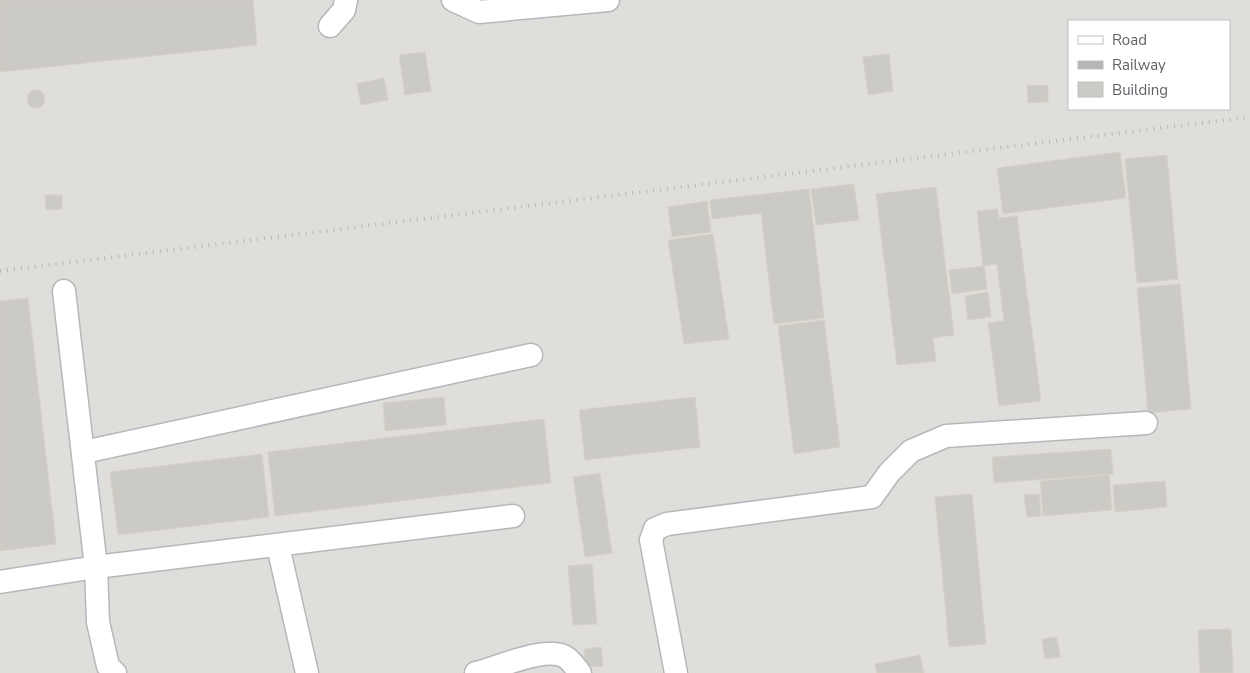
<svg xmlns="http://www.w3.org/2000/svg" width="1250" height="673" font-family="'Nunito Sans',sans-serif">
<style>
.industrial{fill:#dfdeda;fill-rule:evenodd}
.building{fill:#cccac4;stroke:#d5d1c7}
.lines{fill:none;stroke-linecap:round;stroke-linejoin:round}
.minor-casing{stroke:#b5b7bb;stroke-width:25}
.minor{stroke:#fff;stroke-width:22}
.rail{stroke:#b6b6b7;stroke-width:4;stroke-dasharray:1 6;stroke-linecap:butt}
</style>
<rect width="100%" height="100%" fill="#f0efe8"/>
<!-- industrial -->
<path class="industrial" d="M0,0H1250V673H0ZM1069,21H1229V109H1069Z"/>
<!-- building -->
<g class="building">
<path d="M0,0H253L257,45L0,72Z"/>
<path d="M425,52L431,91L405,95L399,55Z"/>
<path d="M889,54L893,91L868,95L863,57Z"/>
<path d="M384,78L388,100L361,105L357,84Z"/>
<path d="M1048,85V102L1028,103L1027,86Z"/>
<circle cx="36" cy="99" r="9"/>
<path d="M1120,152L1126,198L1003,214L997,168Z"/>
<path d="M1167,155L1178,279L1137,283L1125,159Z"/>
<path d="M854,184L859,220L816,225L811,189Z"/>
<path d="M936,187L954,335L933,338L936,361L897,365L876,194Z"/>
<path d="M809,189L824,318L774,324L761,213L712,219L710,200Z"/>
<path d="M45,195H62V209L46,210Z"/>
<path d="M707,201L711,232L672,237L668,207Z"/>
<path d="M997,209L999,218L1017,216L1041,401L999,406L988,323L1004,321L997,264L983,266L977,211Z"/>
<path d="M713,234L729,339L684,344L668,240Z"/>
<path d="M984,266L987,289L952,294L949,270Z"/>
<path d="M1180,284L1191,409L1148,413L1137,288Z"/>
<path d="M988,292L991,317L968,320L965,296Z"/>
<path d="M28,298L56,544L0,551V301Z"/>
<path d="M824,320L840,447L794,454L778,326Z"/>
<path d="M444,397L446,425L385,431L383,403Z"/>
<path d="M695,397L700,447L585,460L579,410Z"/>
<path d="M544,419L551,483L275,516L268,452Z"/>
<path d="M1111,449L1113,474L994,483L992,457Z"/>
<path d="M262,454L269,517L118,535L110,472Z"/>
<path d="M600,473L612,553L585,557L573,477Z"/>
<path d="M1109,475L1112,510L1043,516L1040,481Z"/>
<path d="M1165,481L1167,507L1115,512L1113,485Z"/>
<path d="M972,494L986,644L949,647L935,497Z"/>
<path d="M1039,494L1041,516L1027,517L1024,495Z"/>
<path d="M592,564L597,624L573,625L568,566Z"/>
<path d="M1231,629L1233,673H1200L1198,630Z"/>
<path d="M1057,637L1060,657L1045,659L1042,639Z"/>
<path d="M601,647L603,666L585,667L584,649Z"/>
<path d="M920,655L924,673H877L875,664Z"/>
</g>
<g class="lines">
<defs>
<g id="minor">
<path d="M453,0L479,12L608,0"/>
<path d="M330,26L344,10L346,0"/>
<path d="M64,291L96,567L98,622L108,666L115,673"/>
<path d="M84,452L531,355"/>
<path d="M278,546L307,673"/>
<path d="M0,582L96,567L513,516"/>
<path d="M476,673C498,668 548,644 567,658C572,662 576,668 580,673"/>
<path d="M676,673L651,540L655,529L667,524L872,497L889,473L911,451L946,436L1146,423"/>
</g>
</defs>
<!-- minor casing -->
<use href="#minor" class="minor-casing"/>
<!-- minor -->
<use href="#minor" class="minor"/>
<!-- rail -->
<path class="rail" d="M0,271L1250,117"/>
</g>
<!-- legend -->
<rect x="1068" y="20" width="162" height="90" fill="#ffffff" stroke="#bfc0c2"/>
<rect x="1078" y="36" width="25" height="8" fill="#ffffff" stroke="#bfc0c2"/>
<text x="1112" y="45" font-size="15" fill="#5f6267">Road</text>
<rect x="1078" y="61" width="25" height="8" fill="#b6b6b7" stroke="#bfc0c2"/>
<text x="1112" y="70" font-size="15" fill="#5f6267">Railway</text>
<rect x="1078" y="82" width="25" height="15" fill="#cccac4" stroke="#bfc0c2"/>
<text x="1112" y="95" font-size="15" fill="#5f6267">Building</text>
</svg>
